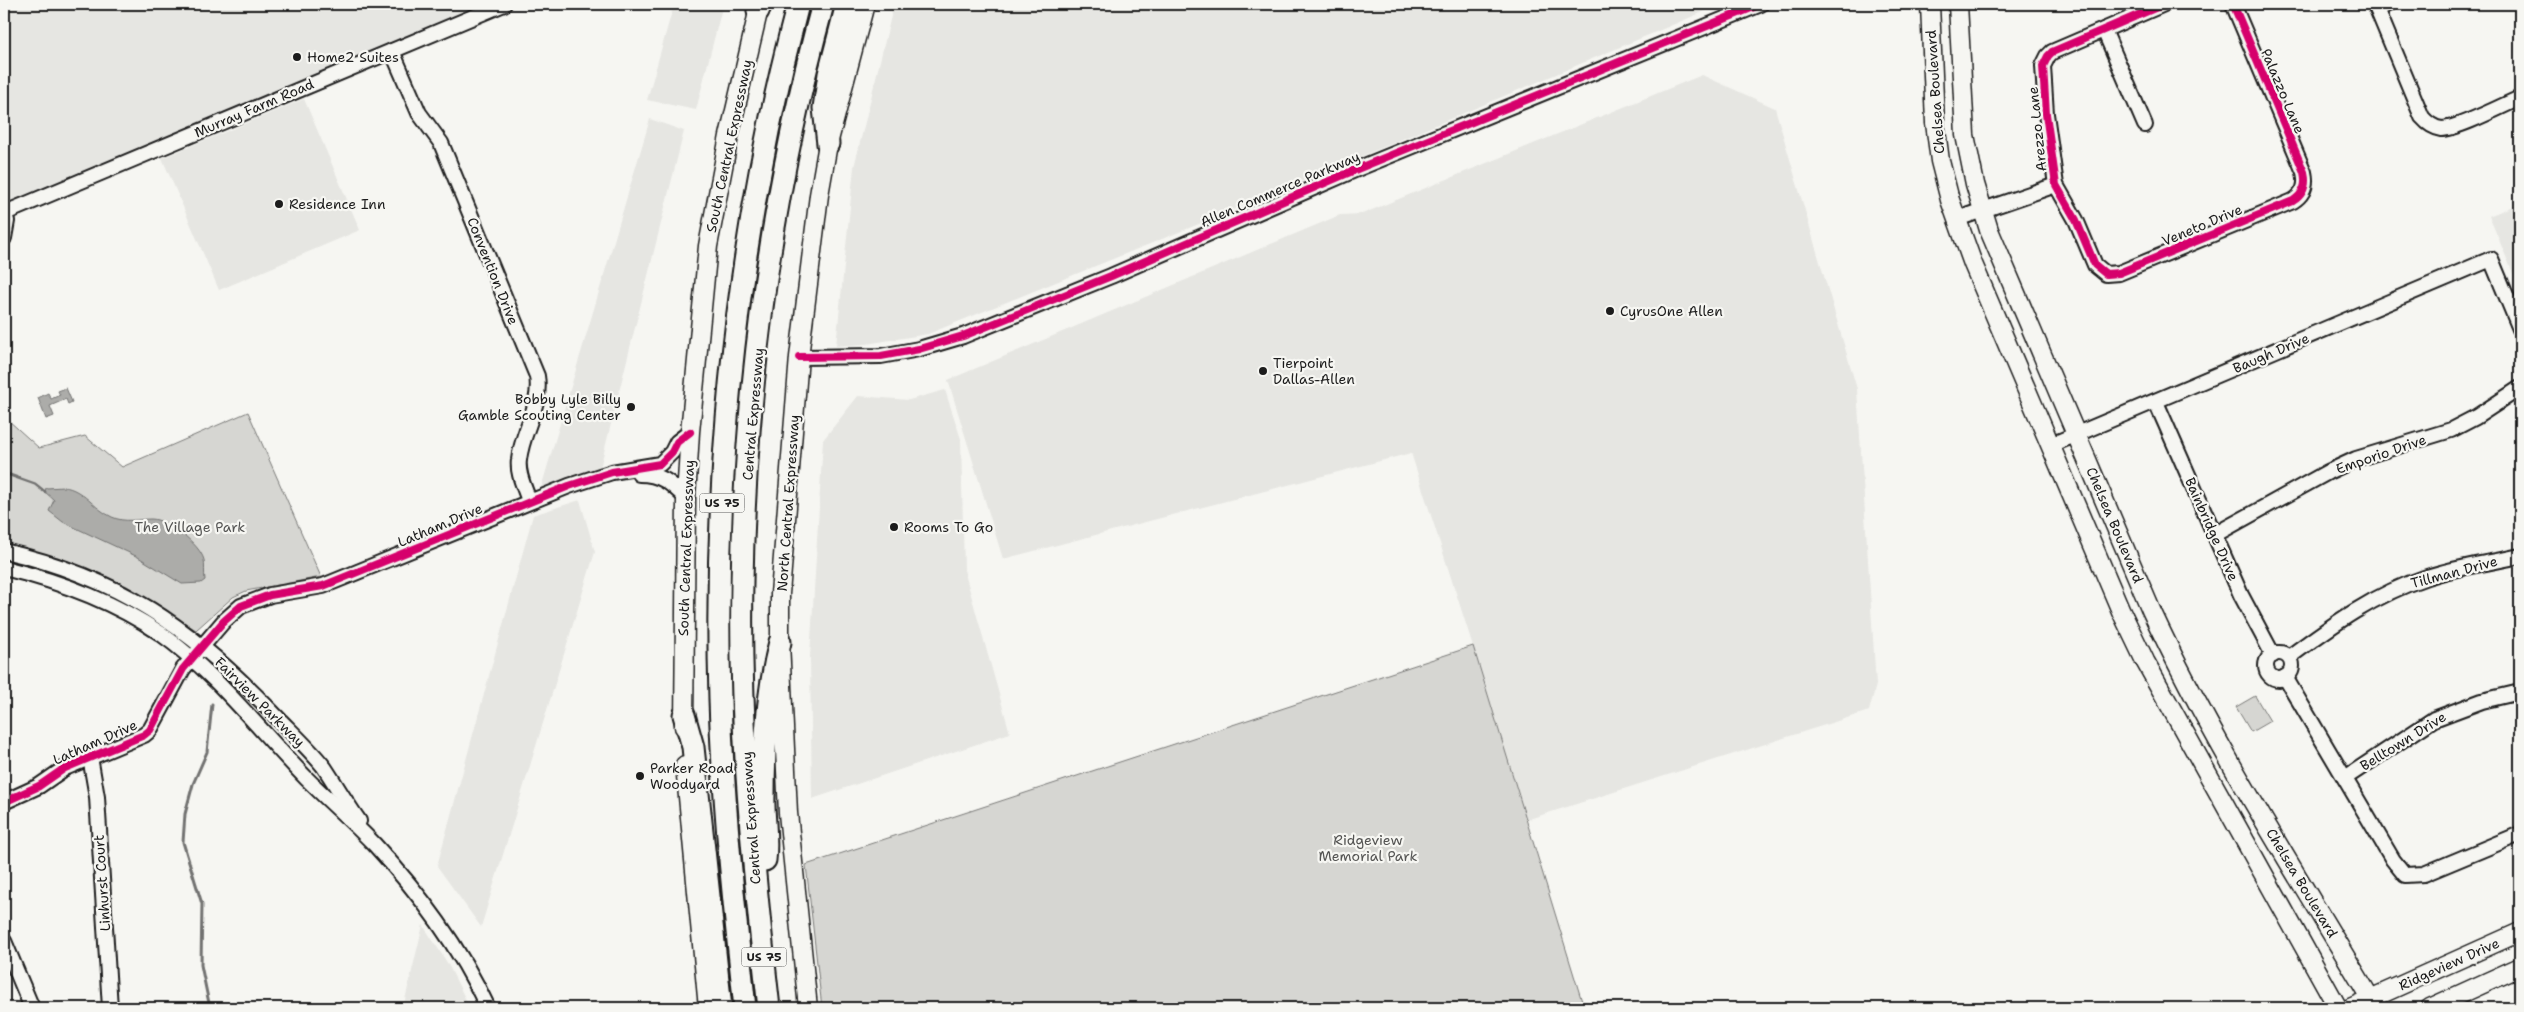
<svg xmlns="http://www.w3.org/2000/svg" width="2524" height="1012" font-family="'Shantell Sans',sans-serif">
<style>
.built{fill:#e6e6e2}
.green{fill:#d6d6d2;stroke:#797977}
.water{fill:#acaca9;stroke:#727271}
.lines{fill:none;stroke-linecap:round;stroke-linejoin:round}
.stream{stroke:#727271;stroke-width:3}
.minor-casing{stroke:#1c1c1c;stroke-width:18}
.major-casing{stroke:#1c1c1c;stroke-width:21}
.highway-casing{stroke:#1c1c1c;stroke-width:25}
.minor{stroke:#f6f6f2;stroke-width:14}
.major{stroke:#f6f6f2;stroke-width:18}
.highway{stroke:#f6f6f2;stroke-width:21}
.cycleway-casing{stroke:#f6f6f2;stroke-width:11}
.cycleway{stroke:#d6006c;stroke-width:8}
.poi-dot{fill:#1c1c1c;stroke:#f6f6f2;stroke-width:2}
.labels{text-anchor:middle;dominant-baseline:central;stroke-width:4.5;stroke-linejoin:round;paint-order:stroke}
.shield{fill:#f6f6f2;stroke:#5d5d5c;stroke-width:1}
.shield-label{font-size:12px;font-weight:bold;fill:#1c1c1c}
.poi-label{font-size:14px;fill:#1c1c1c;stroke:#f6f6f2;text-anchor:start}
.street-label{font-size:14px;fill:#1c1c1c;stroke:#f6f6f2}
.park-label{font-size:14px;fill:#545453;stroke:#f6f6f2}
</style>
<rect width="100%" height="100%" fill="#f6f6f2"/>
<filter id="ink" filterUnits="userSpaceOnUse"><feTurbulence type="fractalNoise" baseFrequency=".02" numOctaves="2"/><feDisplacementMap in="SourceGraphic" scale="10" xChannelSelector="R" yChannelSelector="G"/><feConvolveMatrix kernelMatrix="1 2 1 2 8 2 1 2 1" color-interpolation-filters="sRGB"/></filter>
<g filter="url(#ink)">
<!-- built -->
<g class="built">
<path d="M4,4H494L21,200L7,204L4,202Z"/>
<path d="M674,4H723L696,110L647,100Z"/>
<path d="M894,4H1722L1263,198L928,334L866,344L836,346L854,167Z"/>
<path d="M1702,75L1775,108L1857,389L1876,685L1869,711L1526,820L1473,646L1411,453L1003,559L948,380L1340,215L1362,214Z"/>
<path d="M304,99L360,230L219,290L162,158Z"/>
<path d="M650,119L684,131L600,468L541,488Z"/>
<path d="M2520,203V290L2489,216Z"/>
<path d="M945,390L961,439L964,570L1010,733L812,799L810,657L823,440L858,396L909,400Z"/>
<path d="M580,500L595,552L481,927L437,866L533,515Z"/>
<path d="M423,925L448,964L470,1008H403Z"/>
</g>
<!-- green -->
<g class="green">
<path d="M248,412L321,577L246,591L233,597L196,630L127,586L58,557L4,544V420H8L39,448L85,436L122,467Z"/>
<path d="M1473,646L1584,1008H822L806,865Z"/>
<path d="M2255,696L2270,721L2251,732L2236,707Z"/>
</g>
<!-- water -->
<g class="water">
<path d="M66,388L72,402L68,404L66,399L50,406L54,416L46,419L38,398L48,393L51,399L60,395L58,391Z"/>
<path d="M64,487C83,489 94,509 112,517C125,523 138,519 151,519C167,519 200,544 204,560C205,566 204,573 205,580L201,583L182,584L138,557L63,522L49,511L54,500L45,492L46,488Z"/>
</g>
<g class="lines">
<!-- stream -->
<g class="stream">
<path d="M4,473L35,484L45,492"/>
<path d="M210,1008L201,965L202,904L183,842L185,814L193,784L207,752L212,704"/>
</g>
<defs>
<g id="minor">
<path d="M2164,4L2052,52L2048,56L2043,66L2046,114L2056,185L2076,220L2095,265L2106,274L2119,273L2293,201C2304,194 2307,185 2304,172L2233,4"/>
<path d="M2375,4L2422,117C2428,124 2434,128 2442,129C2457,129 2504,105 2520,98"/>
<path d="M2377,9L2389,4"/>
<path d="M2104,30L2145,125"/>
<path d="M392,51L419,113L441,143L537,376C542,406 522,430 519,460C517,474 525,488 529,501"/>
<path d="M4,212L7,221L4,238"/>
<path d="M5,213L504,4"/>
<path d="M1957,219L2056,185"/>
<path d="M799,357L881,356L919,349L963,336L1111,276L1357,169L1761,4"/>
<path d="M2156,402L2241,595L2273,655"/>
<path d="M2051,445L2491,259L2520,329"/>
<path d="M639,474C661,474 671,483 686,498"/>
<path d="M2214,535L2328,472L2356,459L2451,430L2476,417L2520,388"/>
<path d="M4,551C119,577 191,628 272,712C289,730 309,748 324,767C336,785 347,804 359,821"/>
<path d="M4,568C58,581 113,601 160,633C216,673 259,730 307,779C329,801 353,822 375,845C421,895 459,946 488,1008"/>
<circle cx="2279" cy="666" r="13"/>
<path d="M2289,657C2332,625 2375,594 2427,577C2457,567 2489,563 2520,556"/>
<path d="M2285,677L2393,860L2405,875L2424,874L2520,834"/>
<path d="M90,757L97,797L110,1008"/>
<path d="M2345,778L2434,719L2482,701L2520,692"/>
<path d="M4,802L39,786L65,768L144,735L150,730L183,669L223,622L241,606L270,595L323,586L569,486L612,472L660,464L672,452L677,442L690,432"/>
<path d="M4,941L32,1008"/>
</g>
<g id="major">
<path d="M1930,4L1935,123L1940,161L1950,200L1973,264L2121,611L2145,661L2338,1008"/>
<path d="M1958,4L1965,135L1975,184L1989,230L2151,610C2215,748 2299,877 2376,1008"/>
<path d="M684,727L686,498L690,432L708,246L729,136L760,4"/>
<path d="M685,765L708,1008"/>
<path d="M808,1008L788,813L780,642V594L799,357L819,195L828,144L865,4"/>
<path d="M2350,1008L2520,932"/>
<path d="M2430,1008L2520,967"/>
</g>
<g id="highway">
<path d="M758,11L761,4"/>
<path d="M828,144L824,108L829,74L847,4"/>
<path d="M684,715L693,747L721,1008"/>
<path d="M765,860C768,838 763,816 764,795C764,743 767,692 780,642"/>
<path d="M745,1008C734,905 723,803 720,699C713,466 738,230 798,4"/>
<path d="M769,1008C753,867 739,725 742,582C745,388 772,191 823,4"/>
</g>
</defs>
<!-- minor casing -->
<use href="#minor" class="minor-casing"/>
<!-- major casing -->
<use href="#major" class="major-casing"/>
<!-- highway casing -->
<use href="#highway" class="highway-casing"/>
<!-- minor -->
<use href="#minor" class="minor"/>
<!-- major -->
<use href="#major" class="major"/>
<!-- highway -->
<use href="#highway" class="highway"/>
<defs>
<g id="cycleway">
<path d="M2164,4L2052,52L2048,56L2043,66L2046,114L2056,185L2076,220L2095,265L2106,274L2119,273L2293,201C2304,194 2307,185 2304,172L2233,4"/>
<path d="M799,357L881,356L919,349L963,336L1111,276L1357,169L1761,4"/>
<path d="M4,802L39,786L65,768L144,735L150,730L183,669L223,622L241,606L270,595L323,586L569,486L612,472L660,464L672,452L677,442L690,432"/>
</g>
</defs>
<!-- cycleway casing -->
<use href="#cycleway" class="cycleway-casing"/>
<!-- cycleway -->
<use href="#cycleway" class="cycleway"/>
</g>
</g>
<!-- markers -->
<g class="poi-dot">
<circle cx="297" cy="57" r="5"/>
<circle cx="279" cy="204" r="5"/>
<circle cx="1610" cy="311" r="5"/>
<circle cx="1263" cy="371" r="5"/>
<circle cx="631" cy="407" r="5"/>
<circle cx="894" cy="527" r="5"/>
<circle cx="640" cy="776" r="5"/>
</g>
<g class="labels">
<!-- shield labels -->
<g class="shield">
<rect x="699.5" y="493.5" width="45" height="19" rx="4"/>
<rect x="741.5" y="947.5" width="45" height="19" rx="4"/>
</g>
<g class="shield-label">
<text x="722" y="503">US 75</text>
<text x="764" y="957">US 75</text>
</g>
<!-- poi labels -->
<g class="poi-label">
<text x="307" y="57">Home2 Suites</text>
<text x="289" y="204">Residence Inn</text>
<text x="1620" y="311">CyrusOne Allen</text>
<text x="1273" y="363">Tierpoint<tspan x="1273" dy="16">Dallas-Allen</tspan></text>
<text x="621" y="399" text-anchor="end">Bobby Lyle Billy<tspan x="621" dy="16">Gamble Scouting Center</tspan></text>
<text x="904" y="527">Rooms To Go</text>
<text x="650" y="768">Parker Road<tspan x="650" dy="16">Woodyard</tspan></text>
</g>
<!-- street labels -->
<g class="street-label">
<text transform="translate(2283 91) rotate(67)">Palazzo Lane</text>
<text transform="translate(1935 92) rotate(-94)">Chelsea Boulevard</text>
<text transform="translate(254 108) rotate(-23)">Murray Farm Road</text>
<text transform="translate(2037 129) rotate(-96)">Arezzo Lane</text>
<text transform="translate(729 146) rotate(-78)">South Central Expressway</text>
<text transform="translate(1280 189) rotate(-23)">Allen Commerce Parkway</text>
<text transform="translate(2202 225) rotate(-23)">Veneto Drive</text>
<text transform="translate(493 271) rotate(68)">Convention Drive</text>
<text transform="translate(2271 353) rotate(-23)">Baugh Drive</text>
<text transform="translate(753 414) rotate(-85)">Central Expressway</text>
<text transform="translate(2381 454) rotate(-19)">Emporio Drive</text>
<text transform="translate(788 503) rotate(-86)">North Central Expressway</text>
<text transform="translate(440 525) rotate(-23)">Latham Drive</text>
<text transform="translate(2115 525) rotate(67)">Chelsea Boulevard</text>
<text transform="translate(2212 529) rotate(66)">Bainbridge Drive</text>
<text transform="translate(686 548) rotate(-88)">South Central Expressway</text>
<text transform="translate(2454 572) rotate(-15)">Tillman Drive</text>
<text transform="translate(260 702) rotate(45)">Fairview Parkway</text>
<text transform="translate(2403 741) rotate(-32)">Belltown Drive</text>
<text transform="translate(95 742) rotate(-24)">Latham Drive</text>
<text transform="translate(751 818) rotate(-94)">Central Expressway</text>
<text transform="translate(102 883) rotate(-94)">Linhurst Court</text>
<text transform="translate(2302 883) rotate(59)">Chelsea Boulevard</text>
<text transform="translate(2449 964) rotate(-24)">Ridgeview Drive</text>
</g>
<!-- park labels -->
<g class="park-label">
<text x="190" y="527">The Village Park</text>
<text x="1368" y="840">Ridgeview<tspan x="1368" dy="16">Memorial Park</tspan></text>
</g>
</g>
<!-- margin -->
<rect width="2524" height="1012" fill="none" stroke="#f6f6f2" stroke-width="20"/>
<rect x="10" y="10" width="2504" height="992" fill="none" stroke="#1c1c1c" stroke-width="2" filter="url(#ink)"/>
</svg>
